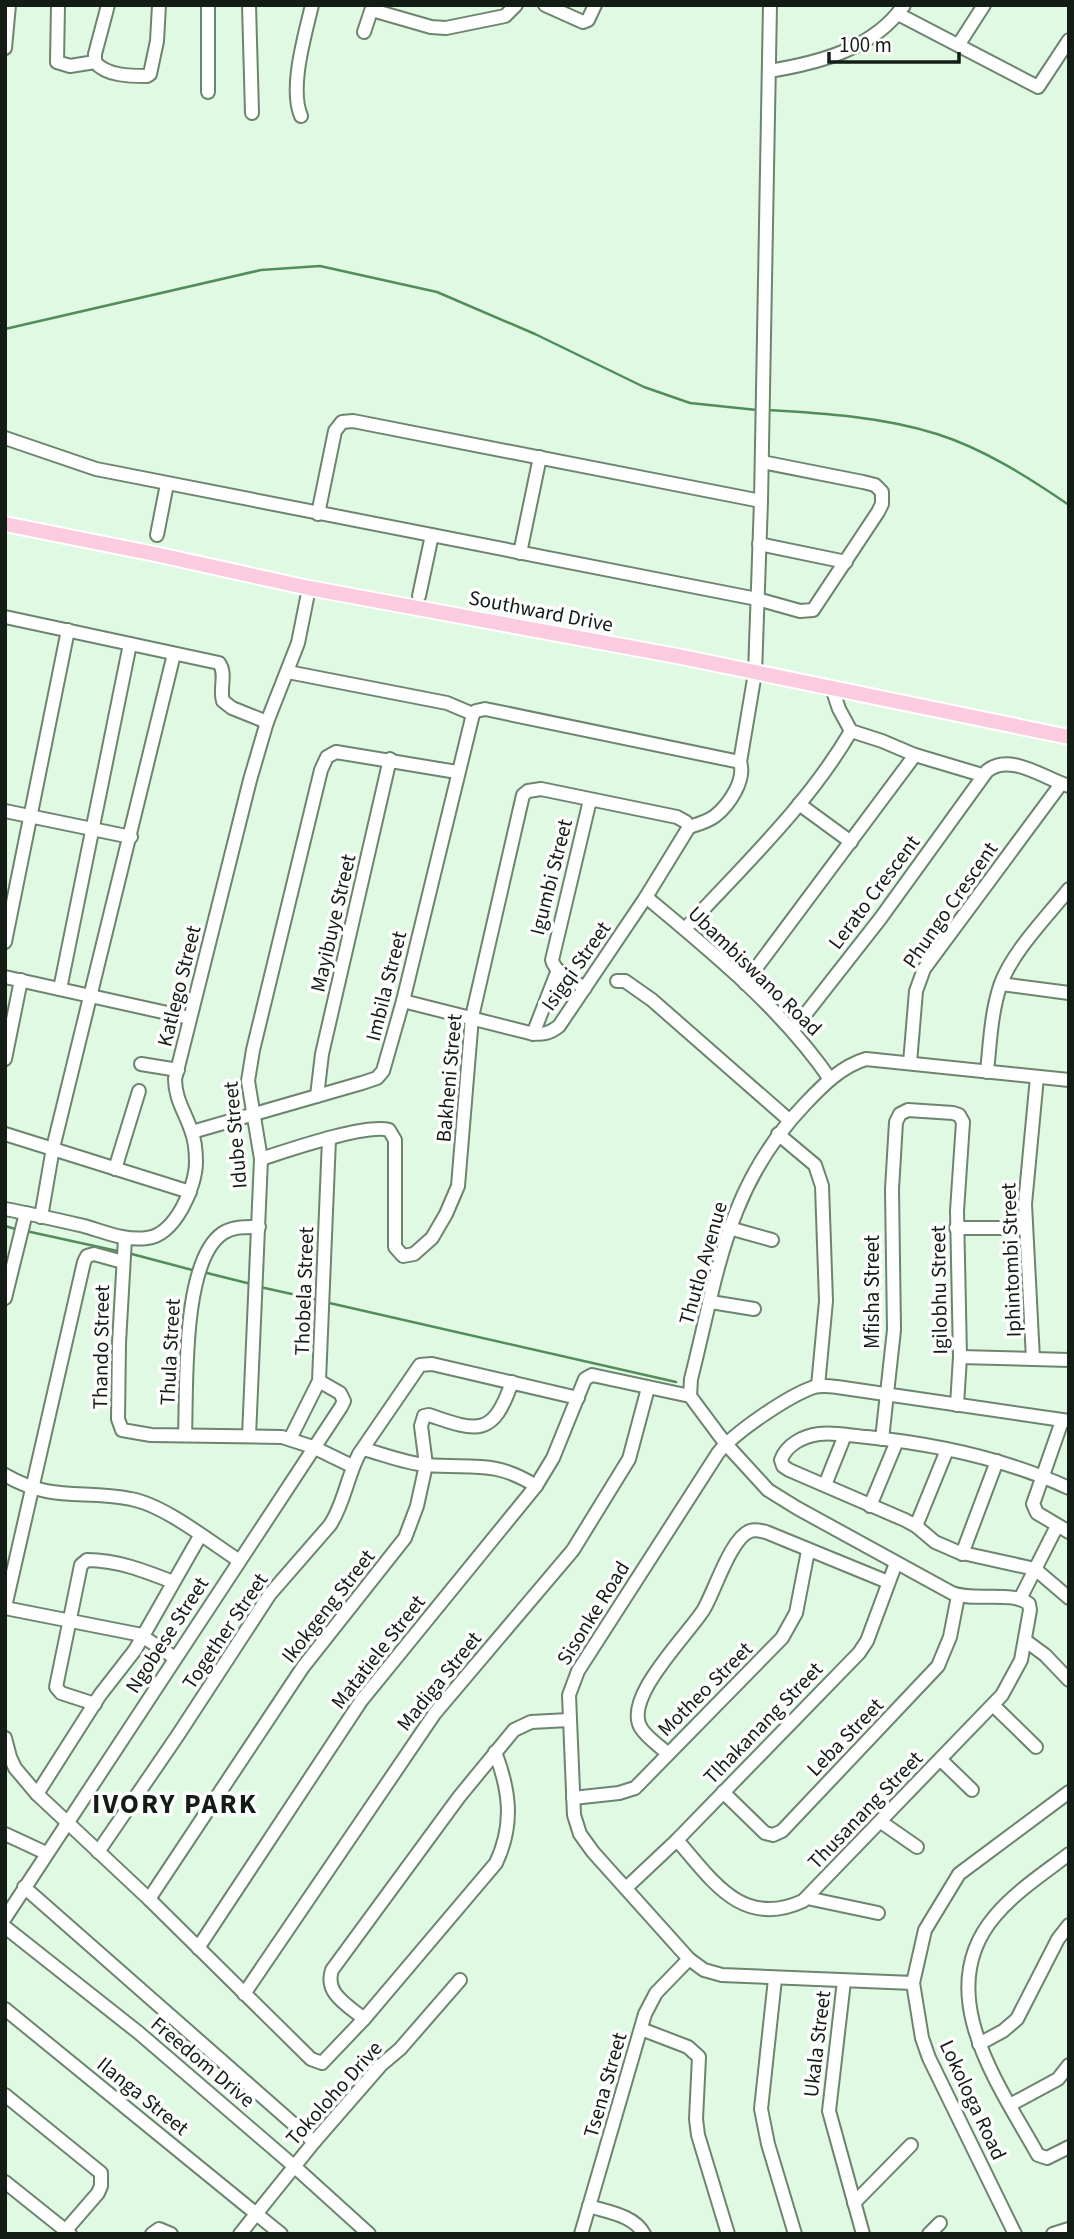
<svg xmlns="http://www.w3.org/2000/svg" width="1074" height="2239" font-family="'Source Sans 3',sans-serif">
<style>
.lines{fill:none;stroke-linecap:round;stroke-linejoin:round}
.stream{stroke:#528c5b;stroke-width:2.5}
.minor-casing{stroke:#6d846f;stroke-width:16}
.major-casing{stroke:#fff;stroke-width:18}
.minor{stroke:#fff;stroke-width:12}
.major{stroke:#fbcbdf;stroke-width:14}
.labels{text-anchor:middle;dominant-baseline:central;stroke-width:7;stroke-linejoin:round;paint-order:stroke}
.street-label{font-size:21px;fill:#141d15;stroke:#fefefe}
.district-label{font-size:28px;font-weight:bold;letter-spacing:2px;fill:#141d15;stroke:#fefefe}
</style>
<rect width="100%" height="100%" fill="#e0f9e2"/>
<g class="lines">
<!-- stream -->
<g class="stream">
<path d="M5,329L261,270L320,266L437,292L535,334L644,387L690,403L757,410"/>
<path d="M767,410C823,413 883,417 937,434C984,449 1028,477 1069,505"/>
<path d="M5,1226L19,1230"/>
<path d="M26,1231L122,1252"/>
<path d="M128,1253L196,1271"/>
<path d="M203,1272L251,1284"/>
<path d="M260,1287L319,1300"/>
<path d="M325,1302L676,1382"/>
</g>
<defs>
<g id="minor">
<path d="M58,5L57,62L70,66L95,62"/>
<path d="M249,5L252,113"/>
<path d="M545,5L583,22L588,20L595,5"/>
<path d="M372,10L431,27L446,28L505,16L516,5"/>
<path d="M898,14L1038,87L1069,40"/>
<path d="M364,32L373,5"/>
<path d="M959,44L984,5"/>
<path d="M5,48L9,5"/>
<path d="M95,62C106,76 131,76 147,76L150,74L157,41L159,5"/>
<path d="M95,62V54L108,5"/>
<path d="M769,71C818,63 874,49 904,5"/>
<path d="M208,92V5"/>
<path d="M301,116C289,88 305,35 312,5"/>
<path d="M5,438L96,469L757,599L800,611L813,610L878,512L882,504V492L875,485L863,482L762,462"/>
<path d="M318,514L335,431L342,422L353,421L761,501"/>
<path d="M157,535L167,484"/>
<path d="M759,544L846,562"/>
<path d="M520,553L540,457"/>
<path d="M419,596L432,535"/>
<path d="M5,617L219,663C227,674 219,689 223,701L232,708L267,722"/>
<path d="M288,672L447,703L473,714"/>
<path d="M832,688L839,709L851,731L882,741L915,755L982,775"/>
<path d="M473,714L476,711L485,709L740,762"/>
<path d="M799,804L851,842"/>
<path d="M5,811L131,837"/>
<path d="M689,827C698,824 707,822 715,816C729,805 746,780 740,762L755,673L761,501L770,5"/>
<path d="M646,897C712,952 781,1008 830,1079"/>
<path d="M685,929C743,866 808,805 851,731"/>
<path d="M5,942L68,630"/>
<path d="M5,977L190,1018"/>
<path d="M617,981H625L652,1000L789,1120"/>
<path d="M745,983L915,755"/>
<path d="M1001,984L1069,993"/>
<path d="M585,988C574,981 555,973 552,960L590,800"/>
<path d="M60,989L130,644"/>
<path d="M403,1001L530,1033C541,1035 549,1034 559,1026L646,897L689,827"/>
<path d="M793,1030L880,919L987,771C1010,752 1045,779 1069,786"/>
<path d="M533,1034L558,970"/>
<path d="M5,1059L21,980"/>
<path d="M910,1063L916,991L924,969L1061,784"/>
<path d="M141,1064L178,1070"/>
<path d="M987,1072C990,1043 991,1014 1000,986C1011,953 1047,917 1069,889"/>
<path d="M317,1096L322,1054L390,759"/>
<path d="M192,1132L362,1083L377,1078L383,1071L403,1001L473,714"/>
<path d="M5,1134L190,1192"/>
<path d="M778,1134L815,1165L822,1186L826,1301L818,1386"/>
<path d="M261,1159C286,1151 366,1123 389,1130L395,1140V1247L403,1256L414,1254L432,1238L446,1214L458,1186L472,1017L523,795L528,791L541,789L677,817L686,822L689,827"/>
<path d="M115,1169L139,1091"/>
<path d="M5,1209C32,1214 58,1220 84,1226C105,1232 125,1241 147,1238C175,1235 196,1187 196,1162C196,1152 195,1140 191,1130C185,1112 175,1099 175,1079L250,780L267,722L298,643L309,588"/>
<path d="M41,1217L53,1148L174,654"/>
<path d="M729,1228L772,1240"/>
<path d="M956,1228H1025"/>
<path d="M125,1238L119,1343L118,1419L122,1430L151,1435L282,1437L313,1447L352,1466"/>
<path d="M5,1298L26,1213"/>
<path d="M711,1302L754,1309"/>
<path d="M960,1357L1069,1360"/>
<path d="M1033,1359L1025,1204L1037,1077"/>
<path d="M690,1396L691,1379C718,1273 726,1186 806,1103C823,1085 842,1066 866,1059L1069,1080"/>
<path d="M1062,1421L1033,1504L1037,1513L1069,1532"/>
<path d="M185,1435C187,1389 181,1261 223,1233C234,1226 247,1227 259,1227"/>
<path d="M249,1436L261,1159L248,1081L253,1050L321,770L327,757L336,752L457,772"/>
<path d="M290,1439L319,1381L329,1139"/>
<path d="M882,1439L894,1330L892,1189L896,1122L900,1114L908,1110L953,1113L959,1115L963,1122L957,1211L960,1357L957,1405"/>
<path d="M363,1449C383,1454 404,1463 426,1465C472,1469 493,1459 536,1486"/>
<path d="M5,1475C53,1503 83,1489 131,1499C164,1505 209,1541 238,1560"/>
<path d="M825,1485L845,1435"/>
<path d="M1069,1488C1006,1459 935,1444 867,1437C851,1436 834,1432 819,1434C803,1436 786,1445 781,1460L783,1466L789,1470L905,1520L916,1526L935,1542L958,1552L1035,1569L1069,1598"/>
<path d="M870,1506L897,1441"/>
<path d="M916,1526L947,1450"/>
<path d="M962,1554L997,1461"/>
<path d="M1020,1599L1057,1526"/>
<path d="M5,1607L84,1262L87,1256L94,1254L123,1262"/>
<path d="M5,1608L142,1635"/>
<path d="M142,1636L175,1658"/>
<path d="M1026,1641L1045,1655L1069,1680"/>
<path d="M95,1704L61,1693L56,1687L81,1565L87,1560C117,1560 145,1571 173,1582"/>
<path d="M993,1705L1036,1747"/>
<path d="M5,1738L10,1757L15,1768L37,1794L149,1899L311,2059L322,2063L364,2019L496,1863C514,1825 510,1791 495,1752"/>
<path d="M668,1754C660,1746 647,1738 641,1728C622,1698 689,1634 704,1609C715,1590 731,1538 750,1531C756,1529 761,1531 766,1532L888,1582"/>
<path d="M941,1760L972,1790"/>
<path d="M723,1792L765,1833L773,1835L782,1831L938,1666L950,1637L958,1596"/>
<path d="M37,1794L100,1695L135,1650L200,1536"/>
<path d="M573,1798L619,1793L635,1788L782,1638L796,1613L808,1551"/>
<path d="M881,1822L917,1847"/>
<path d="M5,1834L46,1853"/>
<path d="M98,1852L178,1735L270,1594L330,1525C344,1504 347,1477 359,1454L420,1365L432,1364L578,1398"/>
<path d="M1069,1854C1044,1873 1015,1892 995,1916C930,1992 999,2085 1038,2155L1047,2158L1069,2147"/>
<path d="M24,1887L314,2142"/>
<path d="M626,1888L677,1840L859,1653L867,1641L896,1563"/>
<path d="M807,1898L878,1913"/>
<path d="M149,1899L303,1667L405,1538L417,1506L426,1465L421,1426L424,1416L429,1415C478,1432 493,1437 512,1382"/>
<path d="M5,1918L341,1407L344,1401L340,1393L319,1381"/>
<path d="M5,1927L139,2033L295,2167L369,2234"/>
<path d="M198,1948L361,1701L536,1486L553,1458L585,1379L592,1375L690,1396L725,1443L768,1490L797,1508L952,1593C974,1602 1012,1590 1029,1604L1030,1610L1021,1660L1002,1695L803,1901C742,1929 712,1880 677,1840"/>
<path d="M775,1979L761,2109L768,2144L795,2234"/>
<path d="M844,1981L829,2111L863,2234"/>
<path d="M913,1983L722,1975L704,1970L689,1959L593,1852L580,1834L574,1815L569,1695L578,1671L718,1453C735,1432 788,1396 814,1387C822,1385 829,1386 837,1387L1069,1421"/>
<path d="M244,1994L435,1713L573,1550L629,1459L648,1388"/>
<path d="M5,2009L281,2234"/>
<path d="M364,2019C348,2005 324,1994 332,1970L459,1797L514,1730L531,1722L569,1720"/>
<path d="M641,2029L688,2047L699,2057L696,2119L698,2135L728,2234"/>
<path d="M979,2044L1003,2031L1017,2019L1058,1939L1069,1925"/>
<path d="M5,2095L101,2173V2186L98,2193L66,2230"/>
<path d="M1010,2105L1058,2079L1069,2065"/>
<path d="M5,2182L70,2234"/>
<path d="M854,2203L911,2145"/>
<path d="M589,2206C607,2212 634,2215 644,2234"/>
<path d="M152,2234L159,2229L171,2234"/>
<path d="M240,2234L314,2142L381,2065L400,2049L460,1980"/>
<path d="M581,2234L645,2014L656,1993L689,1959"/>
<path d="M929,2234L940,2223"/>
<path d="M1015,2234L929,2058L922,2038L913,1983L925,1930L959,1874L1069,1792"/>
<path d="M1053,2234L1069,2229"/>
</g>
<path id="major" d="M5,524L155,554L309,588L682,657L1069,737"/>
</defs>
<!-- minor casing -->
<use href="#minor" class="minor-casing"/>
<!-- major casing -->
<use href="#major" class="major-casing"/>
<!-- minor -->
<use href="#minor" class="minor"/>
<!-- major -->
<use href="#major" class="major"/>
</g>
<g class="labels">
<!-- street labels -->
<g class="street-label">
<text transform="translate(541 611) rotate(11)">Southward Drive</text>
<text transform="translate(551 877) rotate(-76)">Igumbi Street</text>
<text transform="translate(874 892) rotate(-53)">Lerato Crescent</text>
<text transform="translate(950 905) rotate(-55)">Phungo Crescent</text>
<text transform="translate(333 923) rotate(-77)">Mayibuye Street</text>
<text transform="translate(576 966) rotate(-55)">Isigqi Street</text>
<text transform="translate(755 971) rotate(44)">Ubambiswano Road</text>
<text transform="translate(179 986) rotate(-76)">Katlego Street</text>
<text transform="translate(386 986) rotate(-76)">Imbila Street</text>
<text transform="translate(449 1078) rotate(-85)">Bakheni Street</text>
<text transform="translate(235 1135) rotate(-95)">Idube Street</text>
<text transform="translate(1011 1260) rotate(-92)">Iphintombi Street</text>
<text transform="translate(703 1263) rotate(-74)">Thutlo Avenue</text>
<text transform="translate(939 1290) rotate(-91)">Igilobhu Street</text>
<text transform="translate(304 1291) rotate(-88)">Thobela Street</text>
<text transform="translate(872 1292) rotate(-90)">Mfisha Street</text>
<text transform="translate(101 1347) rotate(-89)">Thando Street</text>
<text transform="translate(170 1352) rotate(-87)">Thula Street</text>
<text transform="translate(328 1606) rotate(-52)">Ikokgeng Street</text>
<text transform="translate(593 1613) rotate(-58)">Sisonke Road</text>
<text transform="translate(225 1631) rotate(-56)">Together Street</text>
<text transform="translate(167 1635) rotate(-57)">Ngobese Street</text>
<text transform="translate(378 1652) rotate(-52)">Matatiele Street</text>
<text transform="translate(439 1681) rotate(-51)">Madiga Street</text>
<text transform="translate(705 1689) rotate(-45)">Motheo Street</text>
<text transform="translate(763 1723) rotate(-46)">Tlhakanang Street</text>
<text transform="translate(845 1737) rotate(-46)">Leba Street</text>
<text transform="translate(865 1810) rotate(-46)">Thusanang Street</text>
<text transform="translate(817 2044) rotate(-83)">Ukala Street</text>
<text transform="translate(203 2062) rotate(40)">Freedom Drive</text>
<text transform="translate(605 2085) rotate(-74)">Tsena Street</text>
<text transform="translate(334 2093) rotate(-48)">Tokoloho Drive</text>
<text transform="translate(143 2096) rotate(39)">Ilanga Street</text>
<text transform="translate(973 2100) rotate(65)">Lokologa Road</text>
</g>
<!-- district labels -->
<g class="district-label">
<text x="175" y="1804">IVORY PARK</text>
</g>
</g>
<!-- border -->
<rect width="1074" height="2239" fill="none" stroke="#141d15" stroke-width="14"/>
<!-- scale -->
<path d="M829 52v10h130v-10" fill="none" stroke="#141d15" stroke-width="3.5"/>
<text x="839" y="52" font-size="21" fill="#141d15" stroke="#fefefe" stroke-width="5" paint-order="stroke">100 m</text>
</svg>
